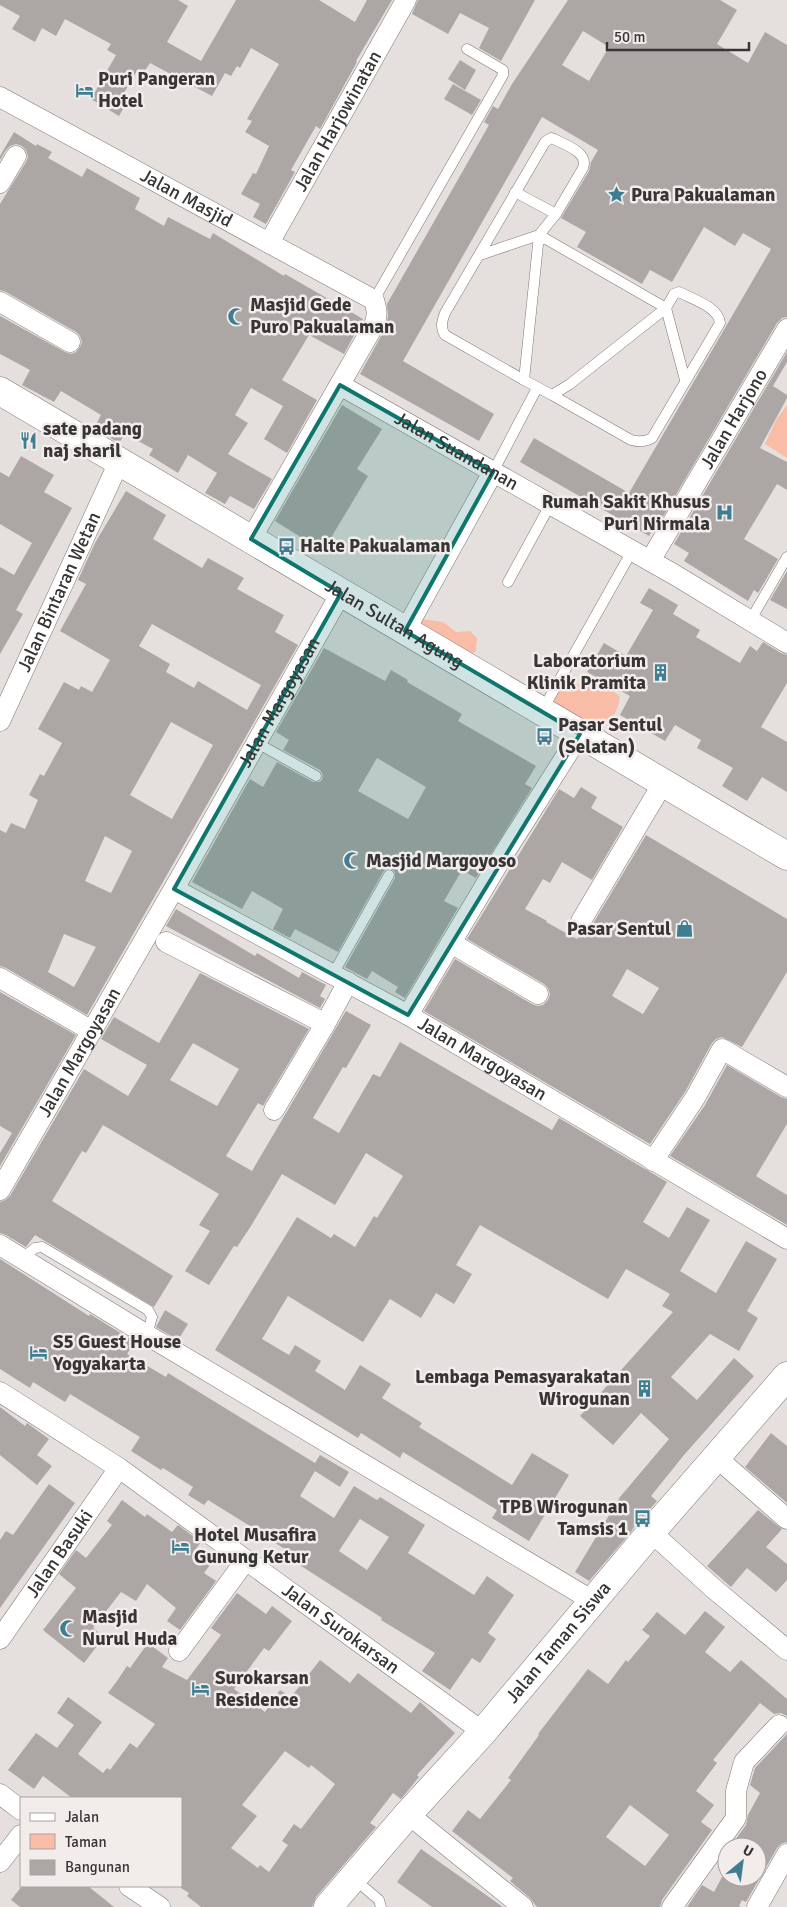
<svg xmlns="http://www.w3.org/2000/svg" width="787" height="1907" font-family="Signika,sans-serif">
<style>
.green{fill:#f9bda7}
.building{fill:#aca7a5;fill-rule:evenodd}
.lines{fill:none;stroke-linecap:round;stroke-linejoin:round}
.lane-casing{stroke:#7d7877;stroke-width:11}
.street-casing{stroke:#7d7877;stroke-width:21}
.secondary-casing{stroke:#7d7877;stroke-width:29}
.primary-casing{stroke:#7d7877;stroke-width:29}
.lane{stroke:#fff;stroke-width:10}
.street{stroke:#fff;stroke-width:20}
.secondary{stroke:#fff;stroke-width:28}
.primary{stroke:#fff;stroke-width:28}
.marked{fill:#0f766e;fill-opacity:0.2;stroke:#0f766e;stroke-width:4;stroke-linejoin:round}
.labels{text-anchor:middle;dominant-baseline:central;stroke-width:5;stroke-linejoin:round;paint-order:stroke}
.poi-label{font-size:19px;font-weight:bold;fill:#373535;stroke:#f2edeb;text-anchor:start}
.street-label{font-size:19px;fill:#373535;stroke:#f2edeb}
</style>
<rect width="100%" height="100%" fill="#e5e0de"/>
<!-- green -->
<g class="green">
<path d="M787,405V458L765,444L776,420Z"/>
<path d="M421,619L443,622L456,632L470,631L477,638L476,651L467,658L412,631Z"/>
<path d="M570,682L581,685L591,682L605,684L620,697C618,712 611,721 600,730L548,706L562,684Z"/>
</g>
<!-- building -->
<g class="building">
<path d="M0,0H178L188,6L167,42L201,61L236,0H319L355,22L367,0H392L356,61L357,62L320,129L316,126L291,170L295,172L266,224L253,217L260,204L241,194L253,173L256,174L269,146L245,132L252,121L247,119L279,64L251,48L240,68L237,66L231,76L225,73L212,96L150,63L144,72L138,69L122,96L128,100L119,116L91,99L116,55L107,50L111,44L65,19L56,36L42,28L35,42L12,29L20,16L0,5Z"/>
<path d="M418,0H535L501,61L479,48L489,28L460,13L448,34L412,14Z"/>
<path d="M568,0H720L737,10L717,44L748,63L765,32L787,45V317L782,318L777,323L654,532L652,531L649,536L520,462L534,438L629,493L771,249L743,233L735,246L704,227L672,282L650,270L642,284L577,247L586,232L561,218L589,171L591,162L598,150L542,117L403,361L494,414L479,441L360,374L385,329L388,317L387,304L489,125L484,122L493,106L498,109L512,84ZM583,31L609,47L589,81L562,65Z"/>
<path d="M460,60L476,70L465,90L448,79Z"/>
<path d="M453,84L481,100L472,115L444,99Z"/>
<path d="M14,132L36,146L37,144L52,152L48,158L82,177L87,168L140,198L135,209L164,226L168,217L210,239L213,233L284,276L285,274L363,319L344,354L309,335L282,380L317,400L287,453L264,439L283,406L251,388L235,415L248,423L228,454L272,479L254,509L230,496L225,504L205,493L217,473L188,455L178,473L149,455L153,449L125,434L119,443L94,428L101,415L61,391L54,402L22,385L30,370L0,354V316L65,352L71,354L76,352L80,347L82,342L80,336L76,332L6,292L0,290V204L26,162L28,157L26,150L22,146L16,144L10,146L6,150L0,160V156Z"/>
<path d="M787,352V362L773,386L787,395V398L760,448L787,462V490L777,484L744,539L778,559L758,593L754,590L748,601L684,561L689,553L674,544Z"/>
<path d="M342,405L382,429L357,469L368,476L323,551L275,521Z"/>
<path d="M21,456L54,475L44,492L72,508L16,610L23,614L0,654V567L14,575L32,543L0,524V472L9,477Z"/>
<path d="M126,491L166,515L153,539L202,568L208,558L244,578L237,589L284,615L275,632L298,645L87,1015L6,968L0,966V830L6,833L11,823L25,829L38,800L29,795L40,774L44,776L62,743L38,729L64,682L79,690L81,686L92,692L110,660L60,631L86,584L78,580L95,543ZM152,624L261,685L247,710L198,681L194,688L166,672L170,664L139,646ZM171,722L213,745L172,819L130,795ZM105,836L132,851L111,893L85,881ZM64,934L96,947L74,987L48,972Z"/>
<path d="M787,571V609L770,600Z"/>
<path d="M649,588L678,605L673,614L700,630L696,637L740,663L750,646L757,651L763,642L781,653L787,655V683L761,727L787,742V792L762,777L747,801L722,786L733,768L697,748L701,740L675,725L665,741L620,715L630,696L587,672L604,643L626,656L653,610L640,603Z"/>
<path d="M324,648L385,681L391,670L408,680L407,682L462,714L458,721L536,766L525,784L532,788L476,878L462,870L444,901L458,908L405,998L395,992L398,987L372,971L367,979L345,967L395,878V872L392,869H386L383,872L338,952L295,929L290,938L273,929L283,909L252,891L242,909L192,882L250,779L263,787L277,762L313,782H319L322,780L323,775L320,770L283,750L289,740L276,732ZM377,758L426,787L408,819L358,791Z"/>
<path d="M581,787L597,797L591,808L623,827L592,880L562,862L550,883L543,879L525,909L547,921L546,922L577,939L581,933L587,931L591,927L646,835L787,919V972L742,1047L722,1037L716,1039L712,1043L685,1092L650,1144L424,1011L455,959L532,1004L538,1006L543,1005L548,1000L550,994L548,988L544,984L467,939L559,789L574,798ZM627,969L659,988L643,1014L612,996Z"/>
<path d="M176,909L255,956L257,953L299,978L302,972L326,985L320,996L325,999L320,1008L166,926Z"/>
<path d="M200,973L309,1029L263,1106L258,1103L226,1156L252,1171L346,1011L371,1025L346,1068L343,1067L313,1118L339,1133L373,1074L380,1077L400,1042L552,1130L559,1118L667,1182L643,1222L669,1238L687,1207L710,1220L680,1271L716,1293L746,1241L777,1259L747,1311L758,1318L739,1351L710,1334L671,1377L697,1400L734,1358L754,1376L684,1455L651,1496L657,1501L643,1517L641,1515L631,1532L589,1581L575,1572L620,1497L669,1439L641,1413L613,1445L580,1416L673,1312L662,1306L670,1294L626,1269L608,1299L480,1225L456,1265L472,1274L454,1304L436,1293L421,1318L390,1299L363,1342L288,1296L262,1339L289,1355L295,1345L321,1361L315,1371L345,1390L360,1365L391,1384L382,1398L422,1423L419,1427L512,1485L532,1453L569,1475L529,1541L492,1518L497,1510L403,1452L400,1458L361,1433L358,1438L215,1350L297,1217L331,1238L334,1234L355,1247L374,1216L377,1218L403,1176L366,1153L335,1205L282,1174L251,1226L237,1247L234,1246L209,1285L185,1271L210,1231L199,1225L219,1194L103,1125L86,1153L82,1151L52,1201L173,1276L154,1307L35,1235L26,1247L6,1235L0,1233V1202L5,1200L10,1196L84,1069L128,1096L147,1065L101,1039L114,1017L159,1043ZM193,1043L239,1069L217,1106L170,1080Z"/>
<path d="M0,992L76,1035L0,1166V1153L12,1133L0,1126Z"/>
<path d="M727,1065L781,1097L787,1099V1124L756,1176L787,1195V1225L670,1156L705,1105Z"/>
<path d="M0,1259L89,1316L90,1314L135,1342L127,1354L166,1377L168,1373L315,1463L320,1455L349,1472L340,1487L315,1471L300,1496L334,1518L354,1486L377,1500L380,1497L425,1525L408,1553L474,1595L487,1576L514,1595L488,1633L496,1639L480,1663L472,1658L450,1690L422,1671L435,1653L381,1620L382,1618L295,1562L298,1557L272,1541L271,1543L256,1534L258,1531L208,1500L204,1505L188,1495L193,1487L163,1468L161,1470L131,1451L140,1437L70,1394L65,1402L33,1382L30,1388L0,1369ZM360,1519L389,1537L367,1570L339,1551Z"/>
<path d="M165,1310L188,1324L178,1340L156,1327Z"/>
<path d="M0,1407L25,1426L27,1423L49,1439L37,1455L52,1466L37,1485L0,1455Z"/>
<path d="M771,1433L787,1446V1503L745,1467Z"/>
<path d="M49,1484L75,1503L0,1608V1540L6,1531L13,1535Z"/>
<path d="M122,1500L145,1517L147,1514L172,1532L178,1525L201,1542L193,1553L210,1565L204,1573L216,1581L180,1630L167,1621L176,1608L147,1584L136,1601L121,1592L93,1628L104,1637L84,1663L43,1630L76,1588L59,1574L76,1550L86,1558L112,1525L107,1521Z"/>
<path d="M758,1510L782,1529L766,1547L787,1564V1580L776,1592L747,1568L731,1587L707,1566Z"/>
<path d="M237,1593L266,1614L272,1606L292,1621L269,1651L264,1648L234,1689L265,1712L280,1690L291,1697L320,1660L350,1683L358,1673L411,1713L420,1702L455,1733L417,1775L419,1777L401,1799L393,1793L370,1823L376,1827L316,1897L312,1907H201L187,1896L189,1893L181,1888V1798H72L43,1776L34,1789L8,1770L36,1733L57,1748L74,1725L57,1713L68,1697L102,1722L78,1754L103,1773L107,1768L110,1770L130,1743L137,1748L155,1724L108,1693L117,1681L127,1666L130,1668L148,1643L168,1658L162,1667L187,1680L221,1635L211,1628ZM285,1751L309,1768L311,1765L335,1784L301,1829L294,1824L282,1841L288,1845L269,1872L260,1865L258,1868L231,1848L257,1816L242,1805Z"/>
<path d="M705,1611L725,1627L705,1652L730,1672L741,1660L787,1699V1716L781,1713L774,1714L760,1703L713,1760L717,1763L696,1791L714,1805L701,1822L712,1830L662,1900L660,1907H537L530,1898L510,1881L513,1878L452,1831L468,1810L480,1819L511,1780L508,1778L539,1735L538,1734L588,1669L608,1684L626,1660L628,1662L650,1636L642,1630L657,1612L685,1635ZM630,1805L669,1835L645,1866L606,1837Z"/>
<path d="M787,1734V1842L781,1844L777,1848L746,1902L742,1900L739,1906L741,1907H687L702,1885L714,1892L722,1877H757V1847H730L746,1825L748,1815L760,1793L750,1785L755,1768Z"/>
<path d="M421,1849L503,1907H432L397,1882Z"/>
<path d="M22,1886H88L114,1907H20L11,1900Z"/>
</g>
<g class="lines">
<defs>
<g id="lane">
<path d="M515,192L556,214"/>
<path d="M480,255L539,235L556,214L583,168C589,152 565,145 554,139L551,138L545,142L445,313C442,321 440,327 445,335L524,380"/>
<path d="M374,300L503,75V70L467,49"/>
<path d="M552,395L631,440C638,442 645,442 652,438L720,323C719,307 692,299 679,292L674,294L666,308L570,384L552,395L524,380L539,235L666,308L685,380"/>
<path d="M493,472L537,388"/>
<path d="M508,582L550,505"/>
<path d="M750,621L787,557"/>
<path d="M542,711L632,551"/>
<path d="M257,743L316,776"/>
<path d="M333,974L389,875"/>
<path d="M21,1259L35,1248L42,1247L148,1310L152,1317L147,1335"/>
<path d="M353,1878L379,1900L381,1907"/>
</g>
<g id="street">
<path id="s1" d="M0,97L374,300C377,310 378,316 374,325L251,539"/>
<path d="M0,183L16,156"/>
<path id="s2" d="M269,243L406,0"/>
<path d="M0,302L70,342"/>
<path id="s3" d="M340,385L675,575L787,643"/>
<path id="s4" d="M650,561L787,329"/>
<path d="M405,631L493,472"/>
<path id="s5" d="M0,721L119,462"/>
<path id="s6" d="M174,889L408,1015L787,1239"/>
<path d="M581,921L663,783"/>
<path d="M166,942L318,1020L324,1026L274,1110"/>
<path d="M451,943L538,994"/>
<path d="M0,978L92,1031"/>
<path d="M408,1015L505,852L580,734"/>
<path d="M324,1026L348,982"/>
<path d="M653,1161L695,1098L722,1049L787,1087"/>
<path id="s7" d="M0,1190L187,866L341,593"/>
<path d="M0,1245L147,1335L593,1601"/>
<path id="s8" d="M0,1392L119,1468L483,1732"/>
<path d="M717,1458L787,1519"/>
<path d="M651,1532L713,1588L787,1650"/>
<path id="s9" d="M0,1639L119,1468"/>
<path d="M179,1651L246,1560"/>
<path d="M0,1794L21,1810"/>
<path d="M408,1814L523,1907"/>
<path d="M0,1862L21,1835"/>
<path d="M129,1886L160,1907"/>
<path d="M672,1907L736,1818V1791L744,1762L779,1725"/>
<path d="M757,1907L787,1854"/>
</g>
<g id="secondary">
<path id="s10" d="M328,1907L408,1814L483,1732L651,1532L787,1376"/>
</g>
<g id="primary">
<path id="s11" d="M0,391L787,856"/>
</g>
</defs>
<!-- lane casing -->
<use href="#lane" class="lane-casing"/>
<!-- street casing -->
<use href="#street" class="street-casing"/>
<!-- secondary casing -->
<use href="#secondary" class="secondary-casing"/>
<!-- primary casing -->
<use href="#primary" class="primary-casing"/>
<!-- lane -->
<use href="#lane" class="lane"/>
<!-- street -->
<use href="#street" class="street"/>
<!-- secondary -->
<use href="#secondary" class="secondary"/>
<!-- primary -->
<use href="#primary" class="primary"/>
</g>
<!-- marked area -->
<path class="marked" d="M340,385L493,472L405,631L580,734L408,1015L174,889L341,593L251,539Z"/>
<!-- icons -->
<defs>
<symbol id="hotel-bare" viewBox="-9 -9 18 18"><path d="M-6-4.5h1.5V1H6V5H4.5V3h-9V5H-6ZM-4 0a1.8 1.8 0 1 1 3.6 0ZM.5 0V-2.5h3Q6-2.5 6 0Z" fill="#3e7d92" stroke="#f2edeb" stroke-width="2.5" paint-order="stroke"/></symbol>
<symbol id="sight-bare" viewBox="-9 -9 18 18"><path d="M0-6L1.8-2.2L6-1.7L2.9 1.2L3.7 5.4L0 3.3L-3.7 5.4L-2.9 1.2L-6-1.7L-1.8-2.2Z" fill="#3e7d92" stroke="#f2edeb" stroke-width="2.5" paint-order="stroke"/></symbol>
<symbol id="mosque-bare" viewBox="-9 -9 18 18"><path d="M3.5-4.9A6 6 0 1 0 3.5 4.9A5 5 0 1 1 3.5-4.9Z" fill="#3e7d92" stroke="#f2edeb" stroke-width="2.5" paint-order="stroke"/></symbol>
<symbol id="restaurant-bare" viewBox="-9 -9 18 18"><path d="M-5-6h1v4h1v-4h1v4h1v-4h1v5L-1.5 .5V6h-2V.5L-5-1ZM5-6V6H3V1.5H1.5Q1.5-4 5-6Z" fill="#3e7d92" stroke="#f2edeb" stroke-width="2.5" paint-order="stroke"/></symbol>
<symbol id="hospital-bare" viewBox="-9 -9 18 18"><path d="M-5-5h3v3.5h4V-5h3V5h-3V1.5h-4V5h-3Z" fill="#3e7d92" stroke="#f2edeb" stroke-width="2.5" paint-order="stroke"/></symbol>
<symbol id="bus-bare" viewBox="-9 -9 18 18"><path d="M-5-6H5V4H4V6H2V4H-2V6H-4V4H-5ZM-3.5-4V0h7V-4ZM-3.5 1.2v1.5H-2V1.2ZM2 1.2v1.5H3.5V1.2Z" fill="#3e7d92" stroke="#f2edeb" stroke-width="2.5" paint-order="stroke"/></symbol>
<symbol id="building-bare" viewBox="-9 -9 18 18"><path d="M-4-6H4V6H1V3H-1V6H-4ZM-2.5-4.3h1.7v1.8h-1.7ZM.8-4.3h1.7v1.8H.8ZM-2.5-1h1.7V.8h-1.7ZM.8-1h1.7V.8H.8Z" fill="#3e7d92" stroke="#f2edeb" stroke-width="2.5" paint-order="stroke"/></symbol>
<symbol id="shop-bare" viewBox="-9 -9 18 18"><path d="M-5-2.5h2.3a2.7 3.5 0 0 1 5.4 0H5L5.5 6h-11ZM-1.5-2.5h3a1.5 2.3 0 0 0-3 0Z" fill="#3e7d92" stroke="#f2edeb" stroke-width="2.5" paint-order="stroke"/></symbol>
</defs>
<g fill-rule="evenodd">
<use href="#hotel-bare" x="72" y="78" width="25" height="25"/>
<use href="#sight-bare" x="604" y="182" width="25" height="25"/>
<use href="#mosque-bare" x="224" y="304" width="25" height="25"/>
<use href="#restaurant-bare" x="16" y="428" width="25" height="25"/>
<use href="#hospital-bare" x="712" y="500" width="25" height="25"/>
<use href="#bus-bare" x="274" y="534" width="25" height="25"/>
<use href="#building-bare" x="648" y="660" width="25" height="25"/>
<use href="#bus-bare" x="532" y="724" width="25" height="25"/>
<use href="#mosque-bare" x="340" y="848" width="25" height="25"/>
<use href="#shop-bare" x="672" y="916" width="25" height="25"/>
<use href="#hotel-bare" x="26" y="1340" width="25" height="25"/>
<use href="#building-bare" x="632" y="1376" width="25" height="25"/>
<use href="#bus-bare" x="630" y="1506" width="25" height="25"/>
<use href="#hotel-bare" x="168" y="1534" width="25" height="25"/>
<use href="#mosque-bare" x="56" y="1616" width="25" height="25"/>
<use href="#hotel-bare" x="188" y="1676" width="25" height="25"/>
</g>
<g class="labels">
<!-- poi labels -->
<g class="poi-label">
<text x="98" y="79">Puri Pangeran<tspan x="98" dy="22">Hotel</tspan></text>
<text x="631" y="195">Pura Pakualaman</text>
<text x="250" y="305">Masjid Gede<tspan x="250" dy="22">Puro Pakualaman</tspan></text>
<text x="43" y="429">sate padang<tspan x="43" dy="22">naj sharil</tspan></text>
<text x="710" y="502" text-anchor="end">Rumah Sakit Khusus<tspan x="710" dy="22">Puri Nirmala</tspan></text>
<text x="300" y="546">Halte Pakualaman</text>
<text x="646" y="661" text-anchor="end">Laboratorium<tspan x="646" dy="22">Klinik Pramita</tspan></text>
<text x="558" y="725">Pasar Sentul<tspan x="558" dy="22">(Selatan)</tspan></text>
<text x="366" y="861">Masjid Margoyoso</text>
<text x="671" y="929" text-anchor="end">Pasar Sentul</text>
<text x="53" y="1342">S5 Guest House<tspan x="53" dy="22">Yogyakarta</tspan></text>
<text x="630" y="1377" text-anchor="end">Lembaga Pemasyarakatan<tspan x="630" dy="22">Wirogunan</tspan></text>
<text x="628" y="1507" text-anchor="end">TPB Wirogunan<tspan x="628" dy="22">Tamsis 1</tspan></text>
<text x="194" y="1535">Hotel Musafira<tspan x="194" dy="22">Gunung Ketur</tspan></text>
<text x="82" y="1617">Masjid<tspan x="82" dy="22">Nurul Huda</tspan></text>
<text x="215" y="1678">Surokarsan<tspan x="215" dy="22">Residence</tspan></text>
</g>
<!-- street labels -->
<g class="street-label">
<text stroke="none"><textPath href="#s2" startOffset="140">Jalan Harjowinatan</textPath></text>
<text stroke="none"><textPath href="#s1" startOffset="212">Jalan Masjid</textPath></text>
<text stroke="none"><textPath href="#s4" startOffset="165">Jalan Harjono</textPath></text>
<text stroke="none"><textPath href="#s3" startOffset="134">Jalan Suandanan</textPath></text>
<text stroke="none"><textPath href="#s5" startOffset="142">Jalan Bintaran Wetan</textPath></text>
<text stroke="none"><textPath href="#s11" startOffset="458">Jalan Sultan Agung</textPath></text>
<text stroke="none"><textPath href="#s7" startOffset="562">Jalan Margoyasan</textPath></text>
<text stroke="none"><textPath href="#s7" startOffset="159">Jalan Margoyasan</textPath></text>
<text stroke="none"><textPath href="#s6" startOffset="352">Jalan Margoyasan</textPath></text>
<text stroke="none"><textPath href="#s9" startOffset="104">Jalan Basuki</textPath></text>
<text stroke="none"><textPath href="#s8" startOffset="415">Jalan Surokarsan</textPath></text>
<text stroke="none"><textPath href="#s10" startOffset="351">Jalan Taman Siswa</textPath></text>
</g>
</g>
<!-- legend -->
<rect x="20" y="1797" width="162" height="90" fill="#f2edeb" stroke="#a7a3a2"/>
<rect x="30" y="1813" width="25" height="8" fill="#ffffff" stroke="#a7a3a2"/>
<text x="65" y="1822" font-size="15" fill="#373535">Jalan</text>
<rect x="30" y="1834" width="25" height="15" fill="#f9bda7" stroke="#a7a3a2"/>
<text x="65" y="1847" font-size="15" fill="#373535">Taman</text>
<rect x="30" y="1860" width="25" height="15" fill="#aca7a5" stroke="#a7a3a2"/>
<text x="65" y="1872" font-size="15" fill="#373535">Bangunan</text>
<!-- north arrow -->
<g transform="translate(742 1862) rotate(29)"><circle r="24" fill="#f2edeb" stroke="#a7a3a2"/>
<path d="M0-4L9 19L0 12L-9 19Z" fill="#3e7d92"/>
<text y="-8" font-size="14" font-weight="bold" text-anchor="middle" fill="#373535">U</text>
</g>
<!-- scale -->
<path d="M607 42v8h142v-8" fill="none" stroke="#373535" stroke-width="2.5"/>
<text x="614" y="42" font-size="15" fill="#373535" stroke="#f2edeb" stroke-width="4" paint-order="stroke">50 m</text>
</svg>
